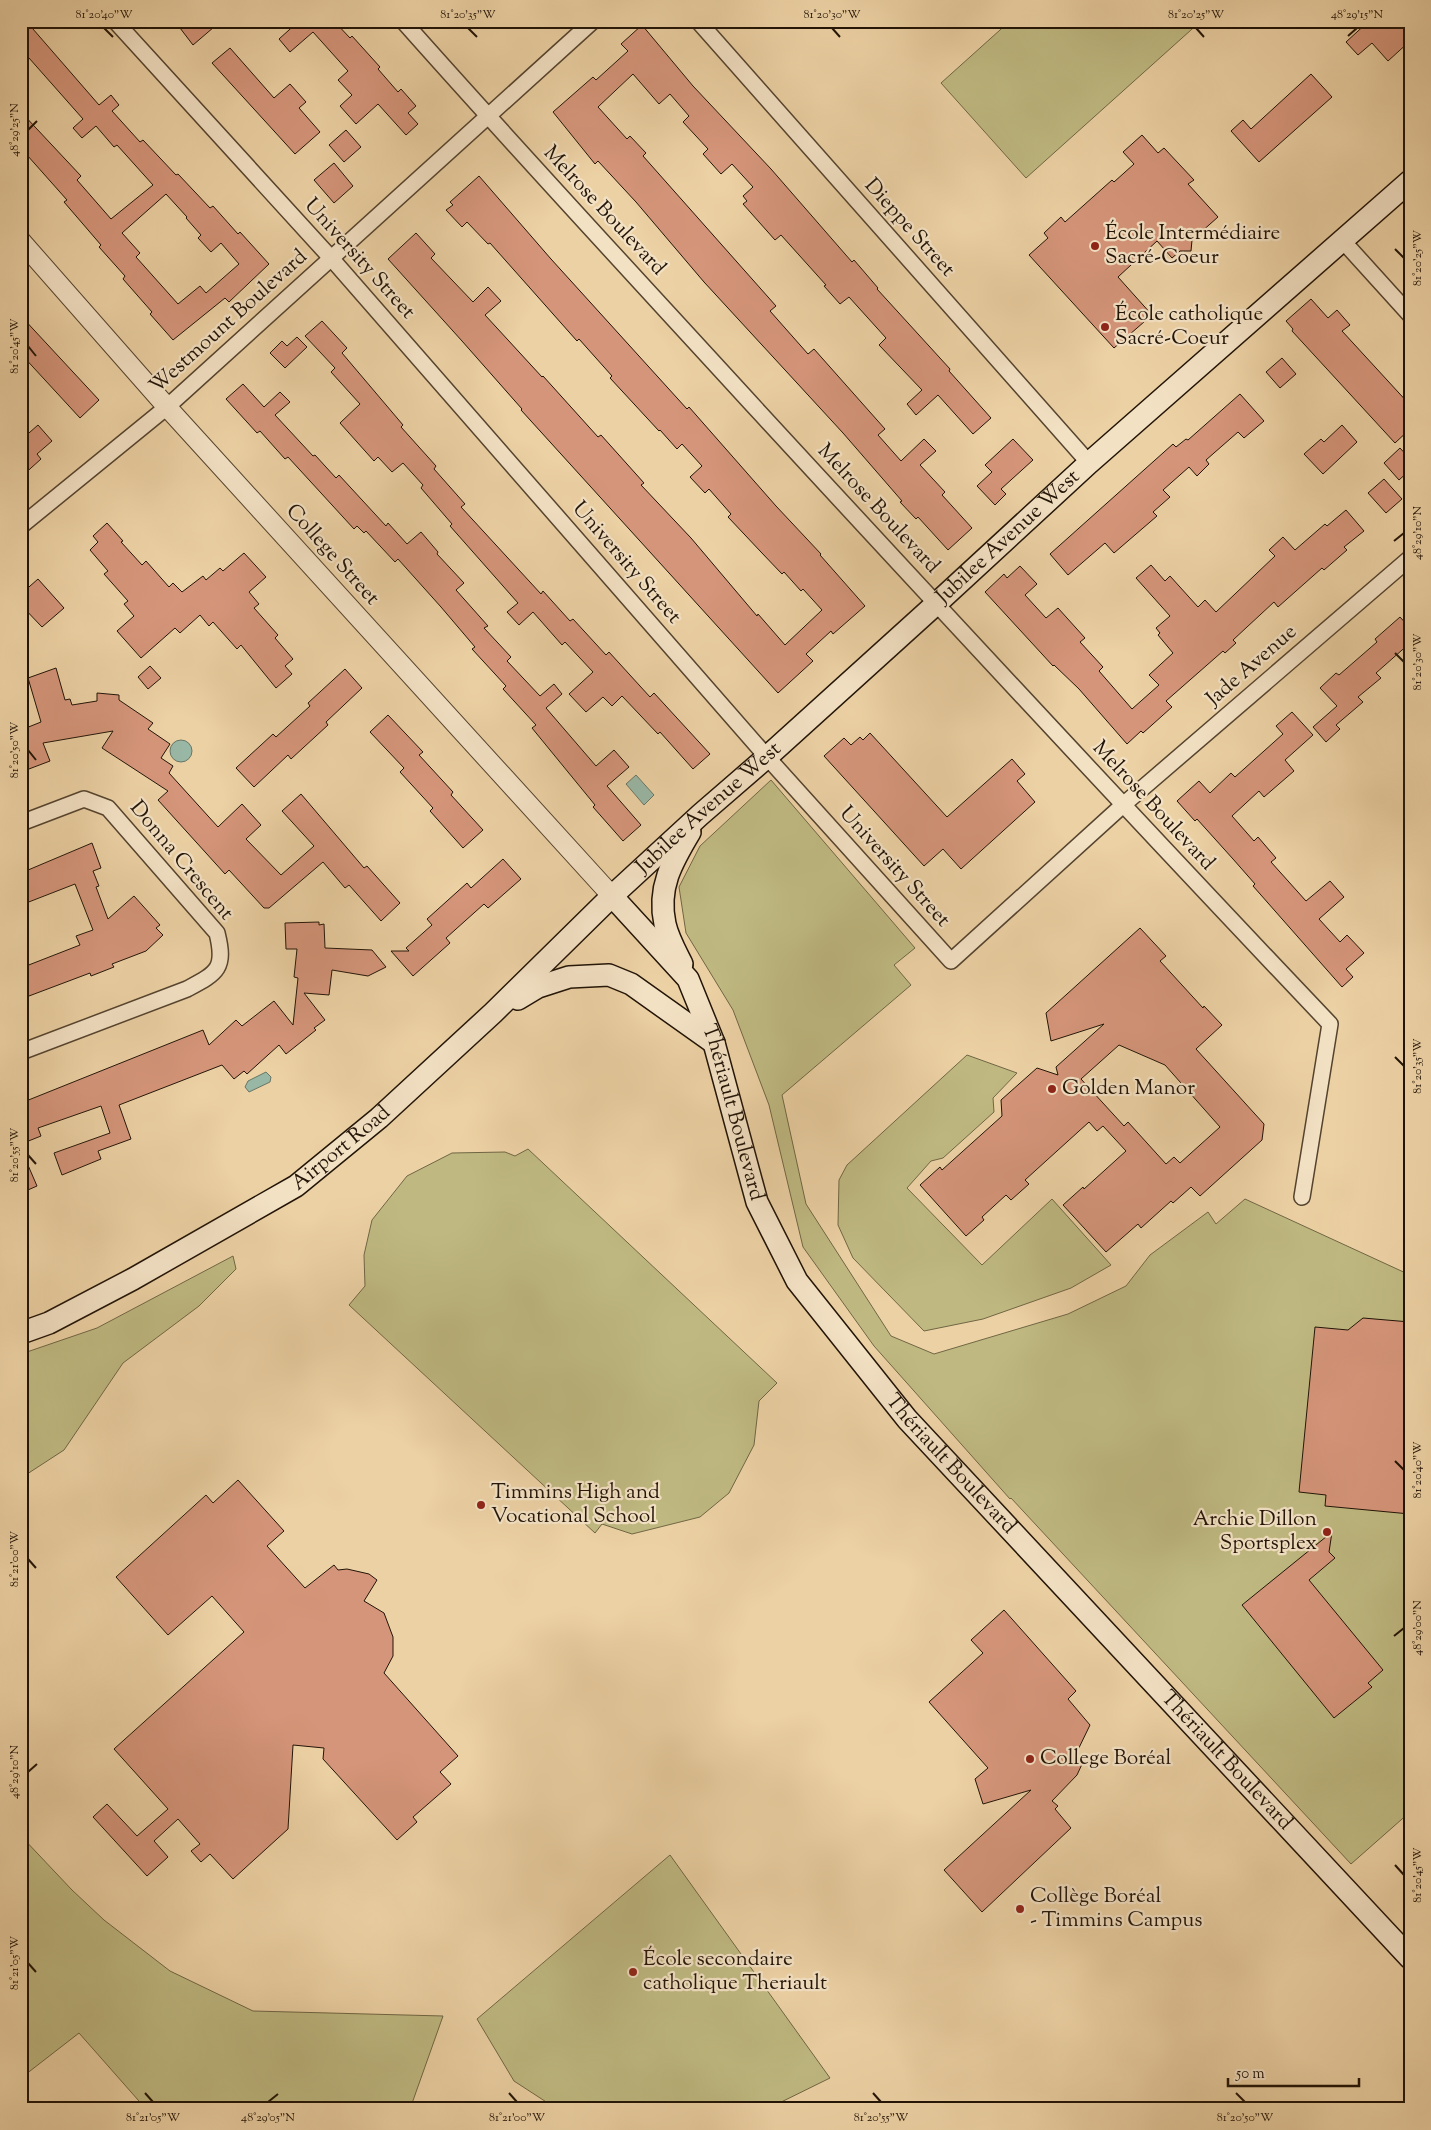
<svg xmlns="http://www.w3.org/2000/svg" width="1431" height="2130" font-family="'Sorts Mill Goudy',serif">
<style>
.green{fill:#bfb981;stroke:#706644}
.water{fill:#99b7a5;stroke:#697666}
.building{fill:#d5957a;stroke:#221407;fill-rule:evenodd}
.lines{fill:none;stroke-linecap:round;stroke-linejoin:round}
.minor-casing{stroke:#54432e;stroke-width:18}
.tertiary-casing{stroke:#54432e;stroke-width:21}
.secondary-casing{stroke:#221407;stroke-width:24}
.minor{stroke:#f3e1c4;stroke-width:15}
.tertiary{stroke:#f3e1c4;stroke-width:19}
.secondary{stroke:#f3e1c4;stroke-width:21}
.ticks{fill:none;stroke:#221407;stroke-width:2}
.poi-dot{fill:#8f2418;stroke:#f3e1c4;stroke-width:2}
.labels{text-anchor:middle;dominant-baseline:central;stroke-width:4.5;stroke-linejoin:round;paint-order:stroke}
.street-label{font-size:21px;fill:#221407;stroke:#f3e1c4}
.poi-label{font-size:21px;fill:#221407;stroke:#f3e1c4;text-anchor:start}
.neatline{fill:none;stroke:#221407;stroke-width:2}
.ticks-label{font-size:12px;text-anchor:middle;fill:#221407}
</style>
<rect width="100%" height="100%" fill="#ecd1a4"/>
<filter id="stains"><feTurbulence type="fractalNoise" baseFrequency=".004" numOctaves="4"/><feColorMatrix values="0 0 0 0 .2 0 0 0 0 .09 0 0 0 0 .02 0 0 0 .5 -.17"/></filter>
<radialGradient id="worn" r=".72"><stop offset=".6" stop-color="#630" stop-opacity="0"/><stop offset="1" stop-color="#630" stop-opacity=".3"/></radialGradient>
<!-- green -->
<g class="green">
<path d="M1010,21H1201L1026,178L941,83Z"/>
<path d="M771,780L915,948L894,965L911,985L782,1095L806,1204L891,1336L934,1354L1068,1314L1126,1286L1150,1255L1208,1212L1216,1224L1245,1199L1410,1275V1812L1351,1864L1011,1498L1010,1499L874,1346L803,1247L769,1105L733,1010L686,933L679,887L700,846Z"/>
<path d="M967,1055L1017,1073L993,1098L994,1112L943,1158L931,1161L907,1188L982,1265L1052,1199L1111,1265L1071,1288L983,1319L924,1331L853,1258L838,1225L839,1180L847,1165Z"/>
<path d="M528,1149L777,1383L759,1401L754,1445L729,1493L700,1517L632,1534L602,1524L595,1533L349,1305L365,1286L364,1255L372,1220L407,1176L452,1153L505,1152L515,1156Z"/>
<path d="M233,1256L236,1269L199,1306L123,1363L64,1450L21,1478V1354L97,1328Z"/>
<path d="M21,1836L72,1890L104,1920L170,1971L253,2011L443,2016L410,2109H146L79,2033L21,2078Z"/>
<path d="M670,1855L830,2078L767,2109H557L514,2081L477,2019Z"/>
</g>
<!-- water -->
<g class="water">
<circle cx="181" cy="751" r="11"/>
<path d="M636,775L654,795L644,805L626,784Z"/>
<path d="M266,1072L271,1077L270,1082L249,1092L245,1087L248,1081Z"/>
</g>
<!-- building -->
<g class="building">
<path d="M21,21H26L99,105L111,95L119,105L112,111L140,142L143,140L176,175L178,174L210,208L213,206L238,234L240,232L269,264L229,302L225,298L173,340L150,314L152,312L123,279L125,276L99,247L101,245L64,202L67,200L27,155L21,161V112L81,176L77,180L111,219L153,185L117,145L114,147L96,126L82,138L73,128L83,119L29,58L21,66ZM166,194L187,217L186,218L201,235L198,238L211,252L221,243L239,264L206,293L200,286L178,304L136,257L140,253L122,233Z"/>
<path d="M188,21H221L193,45L180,28Z"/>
<path d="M299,21H334L350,38L352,36L380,67L378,69L398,92L401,89L416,106L408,113L418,124L406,135L378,104L356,124L340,106L352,95L338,80L348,71L313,32L290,52L279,39Z"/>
<path d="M1369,21H1410V41L1388,61L1372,43L1358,55L1346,42Z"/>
<path d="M642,25L693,86L771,169L852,262L854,260L878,288L877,289L950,369L949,371L991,418L973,434L938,395L916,415L907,404L922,390L879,345L886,338L849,297L840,304L824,286L826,285L781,235L775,240L743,204L747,201L743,196L753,187L732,164L721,174L703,154L708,149L683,122L689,116L670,94L659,104L633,74L598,107L627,139L630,136L646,153L643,156L776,306L770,311L808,354L814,349L885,429L878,435L901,461L924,439L936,451L920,465L945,492L942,495L972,528L948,550L918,517L916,519L900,502L902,501L843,433L704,282L636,202L598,161L595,164L553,112L593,77L596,80L628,51L621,44Z"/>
<path d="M230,48L274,98L290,84L306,102L299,108L320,132L295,154L212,63Z"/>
<path d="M1311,74L1332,97L1259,162L1231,131L1243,120L1251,129Z"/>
<path d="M346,130L361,147L344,162L329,145Z"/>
<path d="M1142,135L1158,153L1164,148L1194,180L1188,184L1218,217L1192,240L1191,251H1180L1172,258L1157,241L1118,277L1152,315L1114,348L1029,255L1048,238L1044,233L1061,217L1065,222L1112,180L1114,182L1134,164L1123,152Z"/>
<path d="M334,163L353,186L334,203L314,180Z"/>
<path d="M479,176L551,259L687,409L689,407L776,506L821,554L820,555L865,606L833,634L831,631L806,654L813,661L778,693L521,410L522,409L462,341L388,259L416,233L435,254L431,258L473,302L488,287L501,301L485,315L542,377L543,376L598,437L601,435L644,483L641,485L691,538L757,616L758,614L785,645L822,610L803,589L801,591L784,572L782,574L761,552L728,517L731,514L709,489L705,493L690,477L702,466L682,444L677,449L660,430L659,431L610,378L612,376L579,339L577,341L490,243L488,244L467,222L462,227L446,210L453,205L450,202Z"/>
<path d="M1311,299L1328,318L1337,310L1350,325L1342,331L1410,405V429L1395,443L1292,331L1293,329L1286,321Z"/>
<path d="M21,316L99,400L80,418L21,354Z"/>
<path d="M322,321L347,348L342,353L403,425L401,427L436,466L434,469L465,504L461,507L541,594L543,591L570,621L573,619L606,655L609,652L650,697L654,693L710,754L693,769L660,732L658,734L622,696L612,706L603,697L586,712L569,694L593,672L565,642L562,645L533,612L519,625L507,612L518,603L450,526L452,524L421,488L423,485L403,463L392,472L378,457L374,461L340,423L360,404L331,372L335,368L305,336Z"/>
<path d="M297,337L307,347L285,368L270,353L282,341L287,346Z"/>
<path d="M1282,358L1296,374L1280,388L1266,372Z"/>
<path d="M243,384L264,407L280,392L290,402L275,415L313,456L315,455L336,478L339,475L386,526L388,523L407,544L421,532L438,552L437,554L464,583L456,590L488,626L484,628L511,657L507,661L540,696L554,684L562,694L546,708L596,766L614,750L629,767L607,786L641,825L623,841L593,807L595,805L532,728L536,725L503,689L506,686L472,649L475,647L441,607L398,559L395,562L366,531L364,533L357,526L354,529L288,457L285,459L260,431L257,433L226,399Z"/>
<path d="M1240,394L1264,421L1244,438L1238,432L1206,460L1209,464L1197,476L1189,467L1163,490L1170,497L1153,512L1157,516L1114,553L1105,543L1068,575L1050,554L1173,444L1176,447L1186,439L1188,440Z"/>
<path d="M38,425L52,441L37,454L41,459L21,477V440Z"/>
<path d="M1342,425L1357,442L1323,474L1304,454L1321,439L1324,442Z"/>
<path d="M1013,439L1033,460L1001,489L1006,494L995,505L977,486L992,472L985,465Z"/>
<path d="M1400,448L1410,459V470L1399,480L1384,463Z"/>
<path d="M1384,479L1402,499L1386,513L1368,493Z"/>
<path d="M1346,510L1364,531L1344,547L1347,550L1324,570L1322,568L1278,607L1274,602L1233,640L1236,643L1225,653L1223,651L1166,701L1172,707L1143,733L1141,731L1127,744L1079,689L1054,665L1053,666L985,592L1004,574L1007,578L1020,566L1037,584L1025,595L1046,618L1058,608L1085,638L1080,642L1103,667L1099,671L1132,709L1159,685L1149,675L1173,653L1158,635L1160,633L1156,628L1170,616L1136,578L1151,565L1165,581L1170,576L1198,607L1205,600L1216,612L1275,556L1269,550L1283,537L1295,550L1325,524L1327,526Z"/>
<path d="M107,523L123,541L121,542L142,565L146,561L169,587L173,583L182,592L203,576L206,580L220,568L223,571L244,553L266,577L249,592L259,604L254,608L278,635L275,638L293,659L285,666L292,674L276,688L241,645L237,649L213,622L209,626L200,615L180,633L175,628L141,658L117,631L134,616L124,604L128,601L104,574L108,571L90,550L98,542L93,536Z"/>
<path d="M38,579L64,608L42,627L21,605V594Z"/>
<path d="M1400,617L1410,628V643L1376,673L1381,678L1358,697L1363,702L1336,725L1340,729L1326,742L1313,727L1337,706L1320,688L1336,673L1339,675L1377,642L1375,639Z"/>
<path d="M150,666L161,678L148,689L138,677Z"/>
<path d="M56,668L65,700L70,699L72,705L97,701V693L119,695V700L153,723L148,729L170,744L161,758L173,766L169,773L218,827L242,804L261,825L246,839L281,875L314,846L282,811L301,794L364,868L367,866L400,903L381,921L349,885L345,888L323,862L269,908H264L229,870L225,874L158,800L168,791L102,748L113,731L43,743L50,761L21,772V730L41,722L28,678Z"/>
<path d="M345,669L362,688L326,722L328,725L291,759L288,755L254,787L236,768L273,734L276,737L310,706L308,703Z"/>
<path d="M1292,712L1313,735L1285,760L1294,771L1264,797L1259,791L1232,816L1254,841L1258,837L1276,858L1271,862L1306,901L1330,881L1344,897L1319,919L1340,942L1347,935L1364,953L1346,969L1353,977L1342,987L1253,886L1255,884L1233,859L1197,819L1195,821L1177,801L1199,781L1210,793L1231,773L1235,777L1283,734L1276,726Z"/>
<path d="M388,715L423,752L419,755L453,792L451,795L483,830L463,848L430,811L433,808L400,772L404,768L370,732Z"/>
<path d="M870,733L947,817L1012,759L1025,774L1017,781L1035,802L961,869L943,849L924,866L824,756L844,738L851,745L860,737L863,740Z"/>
<path d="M92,843L101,868L93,871L99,886L96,887L108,919L134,896L160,925L156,928L163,935L146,951L112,964L114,967L91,976L90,973L21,999V968L80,945L76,936L93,930L75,884L21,905V873Z"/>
<path d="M503,859L521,879L488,908L484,904L446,938L450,943L413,976L391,951H409L406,948L432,925L427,919L467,883L471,888Z"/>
<path d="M319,922V925L324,924L325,948L372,950L386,967L368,976L332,970L329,995L304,993L325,1020L314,1028L316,1030L286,1054L279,1045L247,1074L244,1071L234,1079L222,1065L119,1105L131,1139L98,1151L101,1159L62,1175L54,1153L110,1133L101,1106L38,1128L41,1136L21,1144V1103L203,1030L209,1045L236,1020L242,1026L274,1001L293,1025L298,978L294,977L297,949H286L285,923Z"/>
<path d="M1140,928L1166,956L1160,961L1203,1008L1204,1006L1222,1025L1196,1049L1264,1124L1262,1140L1200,1196L1191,1187L1173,1203L1171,1201L1141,1228L1138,1224L1106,1252L1063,1205L1083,1187L1084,1189L1126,1151L1103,1126L1097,1131L1089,1122L1025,1180L1029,1184L1011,1200L1006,1195L982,1217L984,1220L966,1236L920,1185L940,1167L942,1170L1002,1116L1001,1100L1037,1068L1058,1075L1056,1067L1104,1024L1051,1041L1046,1013ZM1119,1045L1165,1065L1220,1127L1180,1163L1174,1157L1166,1164L1128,1122L1124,1126L1081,1079Z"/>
<path d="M21,1149L37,1186L21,1193Z"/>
<path d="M1363,1318L1410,1322V1514L1325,1506L1326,1495L1299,1492L1315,1327L1348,1330Z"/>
<path d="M238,1480L284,1531L267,1546L305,1588L334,1565L338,1570L347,1569L369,1574L377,1580L364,1601L384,1613L393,1637V1656L384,1673L458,1756L440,1772L451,1784L413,1817L417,1822L397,1840L323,1759L324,1748L293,1745L288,1829L233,1879L210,1854L201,1862L191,1851L200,1844L178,1819L154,1841L168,1857L147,1876L93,1817L107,1804L137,1836L168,1809L114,1749L244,1632L212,1596L168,1635L116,1577L206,1495L213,1503Z"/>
<path d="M1332,1532L1329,1552L1335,1558L1309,1580L1383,1670L1368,1683L1372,1687L1334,1718L1242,1605Z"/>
<path d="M1004,1610L1076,1691L1068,1699L1090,1725L1075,1756L1083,1762L1077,1775L1052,1801L1058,1806L1055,1809L1071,1828L982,1912L944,1870L1031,1790L983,1804L975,1779L988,1768L929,1702L983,1653L971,1640Z"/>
</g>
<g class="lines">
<defs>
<g id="minor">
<path d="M115,21L331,258L767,757L951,961L1123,805L1410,558"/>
<path d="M403,21C520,153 640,282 759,412C948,617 1138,822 1330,1024L1302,1197"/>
<path d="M698,21L1089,463"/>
<path d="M1343,241L1410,315"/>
<path d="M21,526L167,407L593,21"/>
<path d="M21,823L84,799L108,808L217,933C226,969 217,973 187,989L21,1052"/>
</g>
<path id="tertiary" d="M21,241L167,407L612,896"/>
<g id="secondary">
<path id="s1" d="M612,896L688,979L714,1043L757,1202L797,1281L907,1419L1410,1958"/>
<path d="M682,964C676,952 668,938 665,924C657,888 672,862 690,832"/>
<path d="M518,999L538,987L569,977L609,975L631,984L714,1043"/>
<path id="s2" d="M21,1333L49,1323L133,1279L296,1186L379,1118L493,1013L612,896L700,815L767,757L936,604L1089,463L1410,181"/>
</g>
</defs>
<!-- minor casing -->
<use href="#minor" class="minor-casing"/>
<!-- tertiary casing -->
<use href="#tertiary" class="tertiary-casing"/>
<!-- secondary casing -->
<use href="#secondary" class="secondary-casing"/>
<!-- minor -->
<use href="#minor" class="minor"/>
<!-- tertiary -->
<use href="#tertiary" class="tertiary"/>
<!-- secondary -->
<use href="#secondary" class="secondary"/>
</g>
<!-- ticks -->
<path class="ticks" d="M104,28L113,37M468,28L477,37M832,28L840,37M1196,28L1204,37M1348,36L1357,28M28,130L37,121M1395,249L1404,258M28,346L36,356M1394,541L1404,533M1395,653L1404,662M28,750L36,760M1395,1057L1404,1066M28,1155L36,1164M1395,1461L1404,1470M28,1559L36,1568M1394,1636L1404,1628M28,1772L37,1764M1395,1865L1404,1875M28,1963L36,1972M145,2093L153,2102M509,2093L517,2102M873,2093L881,2102M1236,2093L1245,2102M268,2102L278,2094"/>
<!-- markers -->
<g class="poi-dot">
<circle cx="1095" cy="246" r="5"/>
<circle cx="1105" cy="327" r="5"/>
<circle cx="1052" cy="1089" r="5"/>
<circle cx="481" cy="1505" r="5"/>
<circle cx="1327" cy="1532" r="5"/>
<circle cx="1030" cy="1759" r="5"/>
<circle cx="1020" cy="1909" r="5"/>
<circle cx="633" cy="1972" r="5"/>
</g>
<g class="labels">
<!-- street labels -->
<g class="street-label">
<text transform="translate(604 211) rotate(47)">Melrose Boulevard</text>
<text transform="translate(909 228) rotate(48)">Dieppe Street</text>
<text transform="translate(359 259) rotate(48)">University Street</text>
<text transform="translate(229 322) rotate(-42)">Westmount Boulevard</text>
<text transform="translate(878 509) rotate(47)">Melrose Boulevard</text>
<text stroke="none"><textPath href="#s2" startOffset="1276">Jubilee Avenue West</textPath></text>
<text transform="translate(332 555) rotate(48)">College Street</text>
<text transform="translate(626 563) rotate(49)">University Street</text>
<text transform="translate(1252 666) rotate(-41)">Jade Avenue</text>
<text transform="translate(1153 806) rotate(47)">Melrose Boulevard</text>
<text stroke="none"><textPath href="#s2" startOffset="872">Jubilee Avenue West</textPath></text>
<text transform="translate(181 861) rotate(50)">Donna Crescent</text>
<text transform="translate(894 867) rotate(48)">University Street</text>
<text stroke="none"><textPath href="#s1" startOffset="254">Thériault Boulevard</textPath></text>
<text stroke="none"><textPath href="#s2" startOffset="371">Airport Road</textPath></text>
<text stroke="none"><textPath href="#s1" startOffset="674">Thériault Boulevard</textPath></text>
<text stroke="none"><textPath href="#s1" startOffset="1079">Thériault Boulevard</textPath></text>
</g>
<!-- poi labels -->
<g class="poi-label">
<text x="1105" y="234">École Intermédiaire<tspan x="1105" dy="24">Sacré-Coeur</tspan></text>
<text x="1115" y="315">École catholique<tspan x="1115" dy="24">Sacré-Coeur</tspan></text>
<text x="1062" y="1089">Golden Manor</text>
<text x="491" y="1493">Timmins High and<tspan x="491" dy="24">Vocational School</tspan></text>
<text x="1317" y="1520" text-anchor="end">Archie Dillon<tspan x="1317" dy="24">Sportsplex</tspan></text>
<text x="1040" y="1759">College Boréal</text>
<text x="1030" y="1897">Collège Boréal<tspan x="1030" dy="24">- Timmins Campus</tspan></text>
<text x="643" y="1960">École secondaire<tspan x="643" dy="24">catholique Theriault</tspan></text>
</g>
</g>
<!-- margin -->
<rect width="1431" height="2130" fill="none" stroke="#ecd1a4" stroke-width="55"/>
<!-- scale -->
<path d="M1228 2078v8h131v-8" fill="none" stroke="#221407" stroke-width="2.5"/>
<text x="1236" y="2078" font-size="15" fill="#221407" stroke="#f3e1c4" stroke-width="4" paint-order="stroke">50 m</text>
<rect x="28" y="28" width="1376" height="2074" class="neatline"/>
<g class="ticks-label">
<text x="104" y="18">81°20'40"W</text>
<text x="468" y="18">81°20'35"W</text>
<text x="832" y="18">81°20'30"W</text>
<text x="1196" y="18">81°20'25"W</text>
<text x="1357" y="18">48°29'15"N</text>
<text transform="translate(14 130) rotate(-90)" y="4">48°29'25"N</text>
<text transform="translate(1417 258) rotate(-90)" y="4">81°20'25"W</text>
<text transform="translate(14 346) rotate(-90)" y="4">81°20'45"W</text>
<text transform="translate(1417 533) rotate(-90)" y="4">48°29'10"N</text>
<text transform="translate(1417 662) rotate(-90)" y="4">81°20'30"W</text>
<text transform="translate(14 750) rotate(-90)" y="4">81°20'50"W</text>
<text transform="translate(1417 1066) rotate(-90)" y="4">81°20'35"W</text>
<text transform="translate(14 1155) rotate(-90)" y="4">81°20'55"W</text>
<text transform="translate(1417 1470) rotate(-90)" y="4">81°20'40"W</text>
<text transform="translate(14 1559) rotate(-90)" y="4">81°21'00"W</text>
<text transform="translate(1417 1628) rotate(-90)" y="4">48°29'00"N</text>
<text transform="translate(14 1772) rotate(-90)" y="4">48°29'10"N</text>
<text transform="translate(1417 1875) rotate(-90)" y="4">81°20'45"W</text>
<text transform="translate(14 1963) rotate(-90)" y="4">81°21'05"W</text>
<text x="153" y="2121">81°21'05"W</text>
<text x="268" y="2121">48°29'05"N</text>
<text x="517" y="2121">81°21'00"W</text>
<text x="881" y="2121">81°20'55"W</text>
<text x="1245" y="2121">81°20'50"W</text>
</g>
<rect width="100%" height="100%" filter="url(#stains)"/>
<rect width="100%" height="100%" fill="url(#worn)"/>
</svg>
